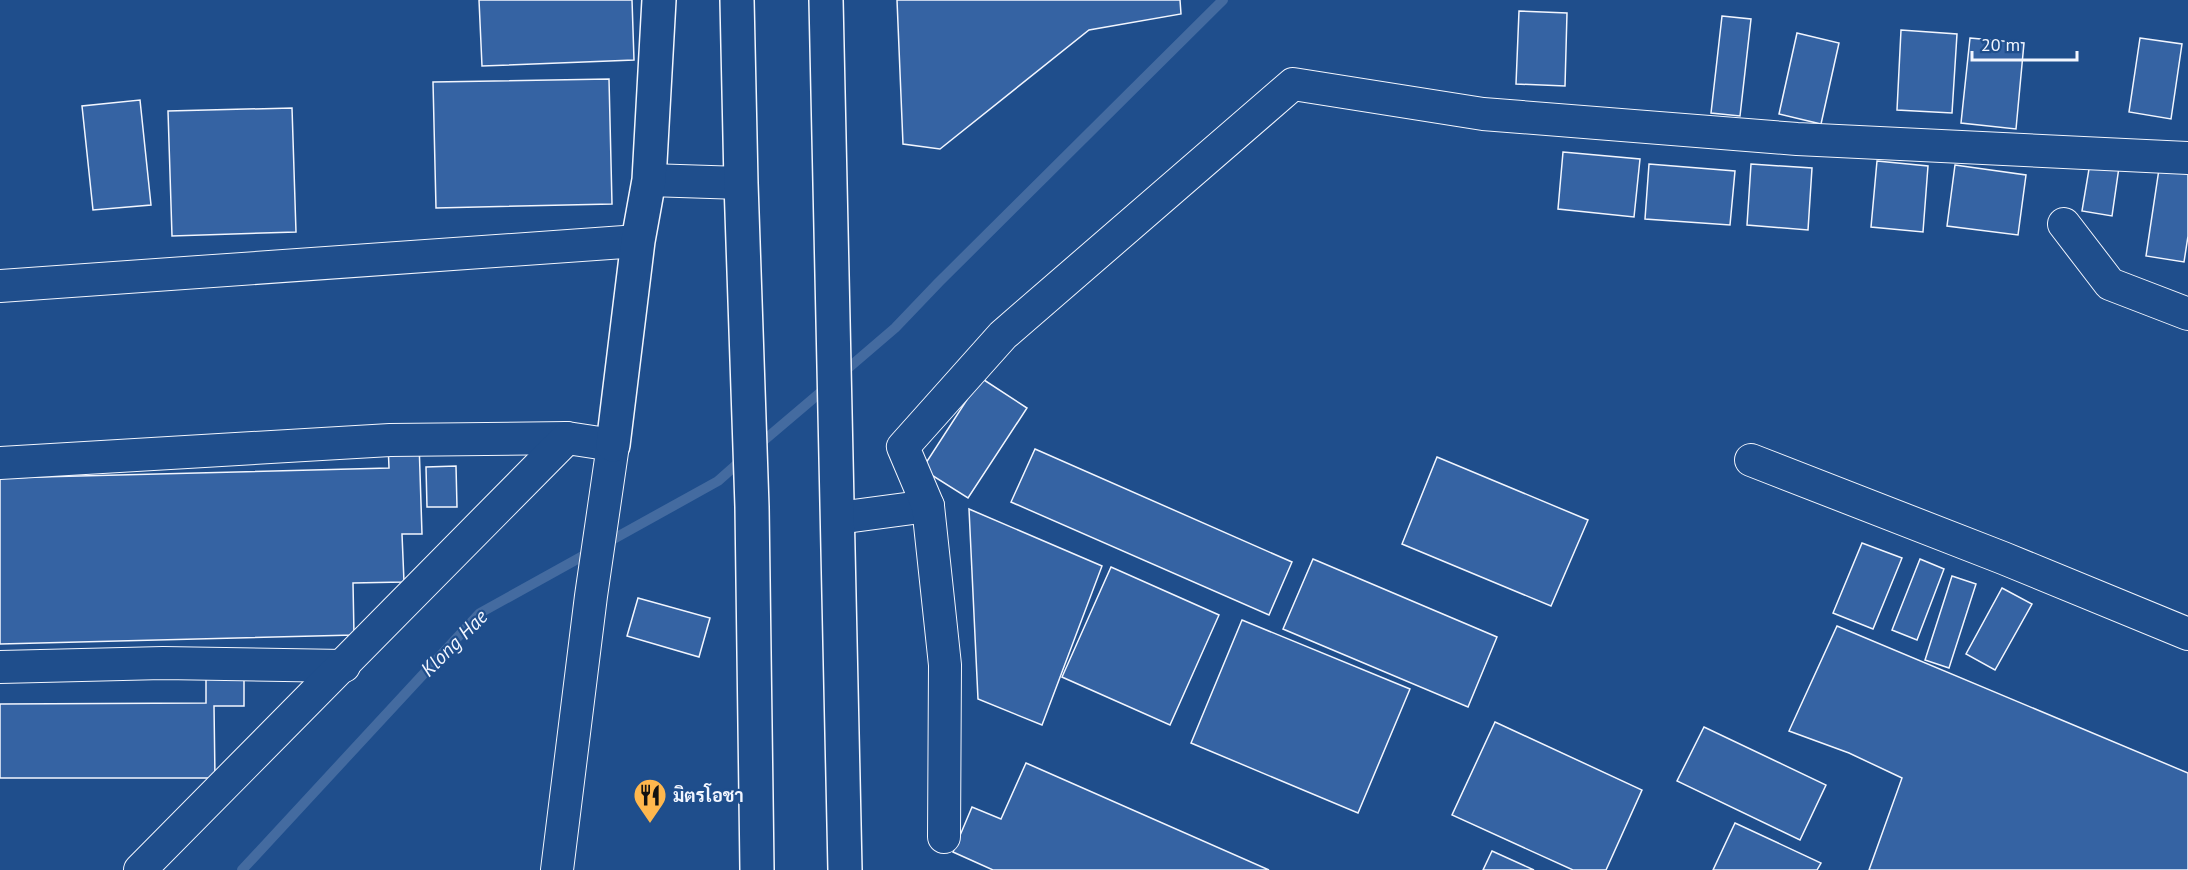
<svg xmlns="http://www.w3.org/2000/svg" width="2188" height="870" font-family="'PT Sans',Sarabun,sans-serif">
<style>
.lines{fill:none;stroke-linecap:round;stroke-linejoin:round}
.stream{stroke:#446ba0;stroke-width:10}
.building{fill:#3563a3;stroke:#f2f6ff;stroke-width:1.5}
.minor-casing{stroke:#f2f6ff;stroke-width:34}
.tertiary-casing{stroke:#f2f6ff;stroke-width:36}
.secondary-casing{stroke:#f2f6ff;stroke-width:36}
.minor{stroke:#1f4e8c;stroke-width:32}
.tertiary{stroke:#1f4e8c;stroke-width:33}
.secondary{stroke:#1f4e8c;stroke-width:33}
.labels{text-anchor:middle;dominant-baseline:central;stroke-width:4.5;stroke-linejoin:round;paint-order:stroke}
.poi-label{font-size:18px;font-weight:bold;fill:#f2f6ff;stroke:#1f4e8c;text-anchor:start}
.water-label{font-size:20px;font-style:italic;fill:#f2f6ff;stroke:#1f4e8c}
</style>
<rect width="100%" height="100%" fill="#1f4e8c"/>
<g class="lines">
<!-- stream -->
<g class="stream">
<path d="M839,376L895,328L939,282L1223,0"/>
<path d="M755,448L828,386"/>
<path d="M242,870L480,613L718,481L744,458"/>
</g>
</g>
<!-- building -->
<g class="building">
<path d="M479,0H632L634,60L482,66Z"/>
<path d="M897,0H1180L1181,14L1089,30L940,149L903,144Z"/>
<path d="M1519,11L1567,13L1565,86L1516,84Z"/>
<path d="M1722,16L1751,19L1740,116L1711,113Z"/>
<path d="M1901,30L1957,34L1952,113L1897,110Z"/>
<path d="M1797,33L1839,43L1821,124L1779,114Z"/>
<path d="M1970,38L2024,43L2016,129L1961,123Z"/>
<path d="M2140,38L2182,44L2171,119L2129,112Z"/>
<path d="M609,79L612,204L436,208L433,82Z"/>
<path d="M140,100L151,205L93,210L82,106Z"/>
<path d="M292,108L296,232L172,236L168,111Z"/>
<path d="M1563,152L1640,159L1634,217L1558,209Z"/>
<path d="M1877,161L1928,166L1923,232L1871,227Z"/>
<path d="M2090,163L2119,167L2112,216L2082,211Z"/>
<path d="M1649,164L1735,171L1730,225L1645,219Z"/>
<path d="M1751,164L1812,168L1808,230L1747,225Z"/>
<path d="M1955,165L2026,175L2018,235L1947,226Z"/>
<path d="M2159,169L2188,174V236L2184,262L2146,256Z"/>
<path d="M981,378L1027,408L968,498L922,469Z"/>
<path d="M419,442L422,534H402L404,582L353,583L354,635L0,644V478L389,468L388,443Z"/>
<path d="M1035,449L1292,562L1269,615L1011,502Z"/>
<path d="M1437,457L1588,520L1551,606L1402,544Z"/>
<path d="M456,466L457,507H427L426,467Z"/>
<path d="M969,509L1102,566L1042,725L978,699Z"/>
<path d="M1862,543L1902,558L1873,629L1833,613Z"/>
<path d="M1313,559L1497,637L1468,707L1283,629Z"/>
<path d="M1920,559L1944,569L1917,640L1892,630Z"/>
<path d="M1111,567L1219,615L1170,725L1062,677Z"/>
<path d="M1952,576L1976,584L1949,668L1925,660Z"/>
<path d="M2002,588L2032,604L1995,670L1966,654Z"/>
<path d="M638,598L710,618L699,657L627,636Z"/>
<path d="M1242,620L1410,689L1358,813L1191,743Z"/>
<path d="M1837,626L2188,773V870H1869L1902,778L1849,753L1789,731Z"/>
<path d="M206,670H244V706H214L215,778H0V704L206,703Z"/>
<path d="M1495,722L1642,790L1606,870H1573L1452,815Z"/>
<path d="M1704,727L1826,785L1800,840L1677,781Z"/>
<path d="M1026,763L1269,870H993L953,852L972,807L1001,819Z"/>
<path d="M1735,823L1821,863L1817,870H1713Z"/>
<path d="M1492,851L1534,870H1483Z"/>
</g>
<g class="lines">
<defs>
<g id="minor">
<path d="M649,180L741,183"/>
<path d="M2064,224L2110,284L2188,314"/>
<path d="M0,286L638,241"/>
<path d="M1751,460L2003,558L2188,634"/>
<path d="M0,463L390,440L567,438"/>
<path d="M838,518L928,506"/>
<path d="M0,667L163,663L344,666"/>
<path d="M944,837L945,665L928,506L903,447L1003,335L1293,84L1483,114L1797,139L2188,158"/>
<path d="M140,870L567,438L613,445L591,596L557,870"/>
</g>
<path id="tertiary" d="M613,445L638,241L649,180L659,0"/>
<g id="secondary">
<path d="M737,0L741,183L752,507L757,870"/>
<path d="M826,0L845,870"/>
</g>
</defs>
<!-- minor casing -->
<use href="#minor" class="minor-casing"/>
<!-- tertiary casing -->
<use href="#tertiary" class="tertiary-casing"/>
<!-- secondary casing -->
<use href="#secondary" class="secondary-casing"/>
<!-- minor -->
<use href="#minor" class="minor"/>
<!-- tertiary -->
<use href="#tertiary" class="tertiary"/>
<!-- secondary -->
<use href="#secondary" class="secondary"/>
</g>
<!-- icons -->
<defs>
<symbol id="restaurant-pin" viewBox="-11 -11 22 30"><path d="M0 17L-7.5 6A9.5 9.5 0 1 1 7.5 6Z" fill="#ffb74d" stroke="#1f4e8c"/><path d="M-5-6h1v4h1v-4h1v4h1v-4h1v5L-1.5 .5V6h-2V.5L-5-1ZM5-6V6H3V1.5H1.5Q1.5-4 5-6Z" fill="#111"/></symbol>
</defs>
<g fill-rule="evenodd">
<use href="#restaurant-pin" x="631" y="776" width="38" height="52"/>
</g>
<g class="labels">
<!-- poi labels -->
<g class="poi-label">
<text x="673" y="795">มิตรโอชา</text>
</g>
<!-- water labels -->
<g class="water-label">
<text transform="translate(454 643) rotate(-45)">Klong Hae</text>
</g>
</g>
<!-- scale -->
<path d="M1972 51v9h105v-9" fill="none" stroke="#f2f6ff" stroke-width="3"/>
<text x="1981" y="51" font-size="18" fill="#f2f6ff" stroke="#1f4e8c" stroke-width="4.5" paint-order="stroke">20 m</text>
</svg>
